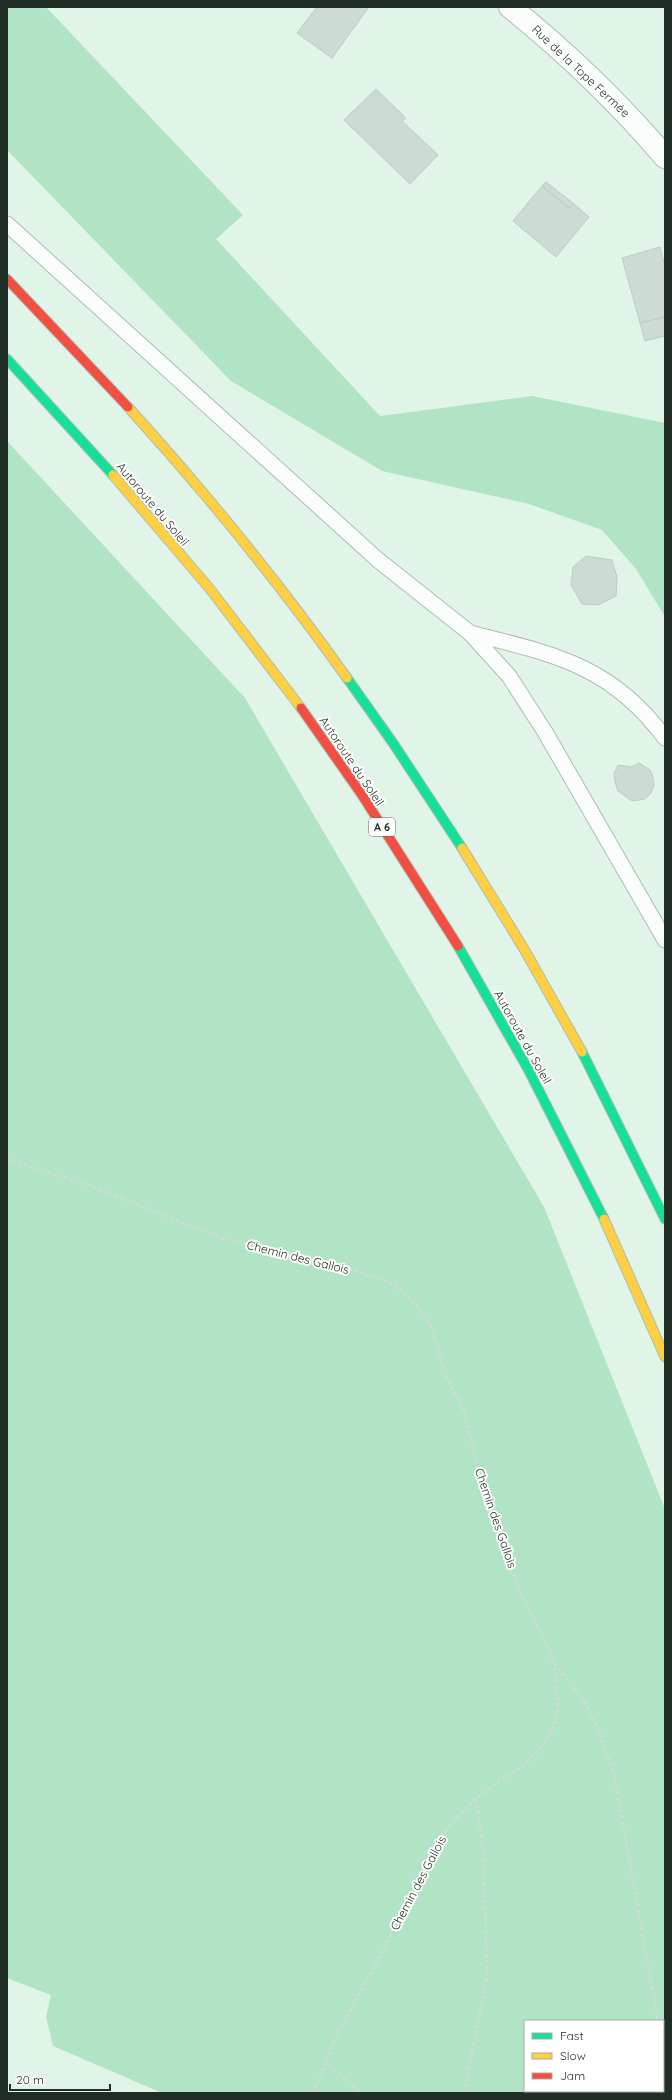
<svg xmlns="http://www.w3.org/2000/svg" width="672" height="2100" font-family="Quicksand,sans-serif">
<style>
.forest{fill:#b1e4c5;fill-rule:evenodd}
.building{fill:#cddcd2;stroke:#beccc3}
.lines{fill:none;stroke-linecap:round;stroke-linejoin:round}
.lane-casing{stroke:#aebdb3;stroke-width:17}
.street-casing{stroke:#aebdb3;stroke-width:24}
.fast-casing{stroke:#abbeb2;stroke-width:11}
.slow-casing{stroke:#abbeb2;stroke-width:11}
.jam-casing{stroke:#abbeb2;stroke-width:11}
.path{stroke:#d3dad5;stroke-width:2.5;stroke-dasharray:3 3;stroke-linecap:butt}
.lane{stroke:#fafdfc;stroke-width:15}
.street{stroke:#fafdfc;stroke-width:22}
.fast{stroke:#16e098;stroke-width:9}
.slow{stroke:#ffcf43;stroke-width:9}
.jam{stroke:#f24e42;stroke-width:9}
.labels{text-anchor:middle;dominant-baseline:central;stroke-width:4;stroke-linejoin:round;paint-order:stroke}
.shield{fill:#fff;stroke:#646d66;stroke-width:1}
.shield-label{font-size:11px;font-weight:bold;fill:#212e25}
.street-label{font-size:12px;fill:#212e25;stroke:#fff}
</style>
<rect width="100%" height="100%" fill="#e1f4e8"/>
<!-- forest -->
<g class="forest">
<path d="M7,7H46L243,215L216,239L380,416L532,396L665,423V617L636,569L602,530L529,504L382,471L231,381L7,150Z"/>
<path d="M7,441L245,698L544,1207L665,1509V2093H162L53,2046L46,2017L51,1995L7,1978ZM525,2021H663V2091H525Z"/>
</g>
<!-- building -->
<g class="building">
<path d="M317,7H369L332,58L297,33Z"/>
<path d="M376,89L406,118L402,121L438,155L410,184L344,120Z"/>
<path d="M546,182L573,203L569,208L542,186Z"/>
<path d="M542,186L569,208L573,203L589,217L556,257L513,221Z"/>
<path d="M660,247L665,267V317L640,323L622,258Z"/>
<path d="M665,317V336L645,341L640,323Z"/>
<path d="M586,556L612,560L617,577L616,596L598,605L582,604L571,585L573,567Z"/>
<path d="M639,763L650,770L653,777L654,785L651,793L645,799L632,801L618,791L615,782L614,774L618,765L631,767Z"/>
</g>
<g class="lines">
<defs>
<g id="lane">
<path d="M7,224L378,560L470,633L509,676L545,732L665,940"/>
<path d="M470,633C553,654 611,665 665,738"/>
</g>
<path id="street" d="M510,7C567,53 618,102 665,157"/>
<g id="fast">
<path d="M7,359L113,475"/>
<path d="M347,678L393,743L462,848"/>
<path d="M458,946L528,1069L604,1219"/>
<path d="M582,1052L665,1219"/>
</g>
<g id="slow">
<path d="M128,407C206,493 280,584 347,678"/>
<path d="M113,475L210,589L301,708"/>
<path d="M462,848L524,949L582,1052"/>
<path d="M604,1219L665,1357"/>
</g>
<g id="jam">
<path d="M7,279L128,407"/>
<path d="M301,708L362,795L458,946"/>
</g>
</defs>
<!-- lane casing -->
<use href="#lane" class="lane-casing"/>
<!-- street casing -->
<use href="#street" class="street-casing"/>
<!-- fast casing -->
<use href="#fast" class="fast-casing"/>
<!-- slow casing -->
<use href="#slow" class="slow-casing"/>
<!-- jam casing -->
<use href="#jam" class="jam-casing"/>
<!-- path -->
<g class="path">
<path d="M7,1159L85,1184L222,1238L363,1273L396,1285L414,1303L430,1324L447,1378L464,1410L480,1476L521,1593L546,1642L554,1663L558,1704L556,1721L550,1735L540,1749L524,1765L476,1798L438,1839L381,1954L336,2037L313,2093"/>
<path d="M555,1664L584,1701L600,1734L614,1774L658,2021"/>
<path d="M325,2062L361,2093"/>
<path d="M663,2069L665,2089"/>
<path d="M464,2093L487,1976L483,1847L476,1798"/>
</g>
<!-- lane -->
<use href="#lane" class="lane"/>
<!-- street -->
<use href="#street" class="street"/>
<!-- fast -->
<use href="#fast" class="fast"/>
<!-- slow -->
<use href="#slow" class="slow"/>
<!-- jam -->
<use href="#jam" class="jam"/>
</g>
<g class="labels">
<!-- shield labels -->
<rect class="shield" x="369" y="818" width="26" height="18" rx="3"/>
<g class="shield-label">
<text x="382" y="827">A 6</text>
</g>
<!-- street labels -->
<g class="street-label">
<text transform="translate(581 71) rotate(43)">Rue de la Tope Fermée</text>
<text transform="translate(153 504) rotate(50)">Autoroute du Soleil</text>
<text transform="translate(352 761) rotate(56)">Autoroute du Soleil</text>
<text transform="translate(523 1037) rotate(61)">Autoroute du Soleil</text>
<text transform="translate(298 1257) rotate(14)">Chemin des Gallois</text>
<text transform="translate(496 1518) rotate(71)">Chemin des Gallois</text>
<text transform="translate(418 1883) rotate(-62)">Chemin des Gallois</text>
</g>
</g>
<!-- border -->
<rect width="672" height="2100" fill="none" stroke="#212e25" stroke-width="16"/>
<!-- legend -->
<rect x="524" y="2020" width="140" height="72" fill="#ffffff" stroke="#a6aba8"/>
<rect x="532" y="2033" width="20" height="6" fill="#16e098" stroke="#a6aba8"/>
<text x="560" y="2040" font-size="12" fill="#212e25">Fast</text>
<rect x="532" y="2053" width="20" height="6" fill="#ffcf43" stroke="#a6aba8"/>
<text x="560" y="2060" font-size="12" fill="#212e25">Slow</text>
<rect x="532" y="2073" width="20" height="6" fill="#f24e42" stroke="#a6aba8"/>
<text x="560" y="2080" font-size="12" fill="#212e25">Jam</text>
<!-- scale -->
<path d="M10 2084v6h100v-6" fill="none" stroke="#212e25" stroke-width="2"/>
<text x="16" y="2084" font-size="12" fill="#212e25" stroke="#ffffff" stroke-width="3" paint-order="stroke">20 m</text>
</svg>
